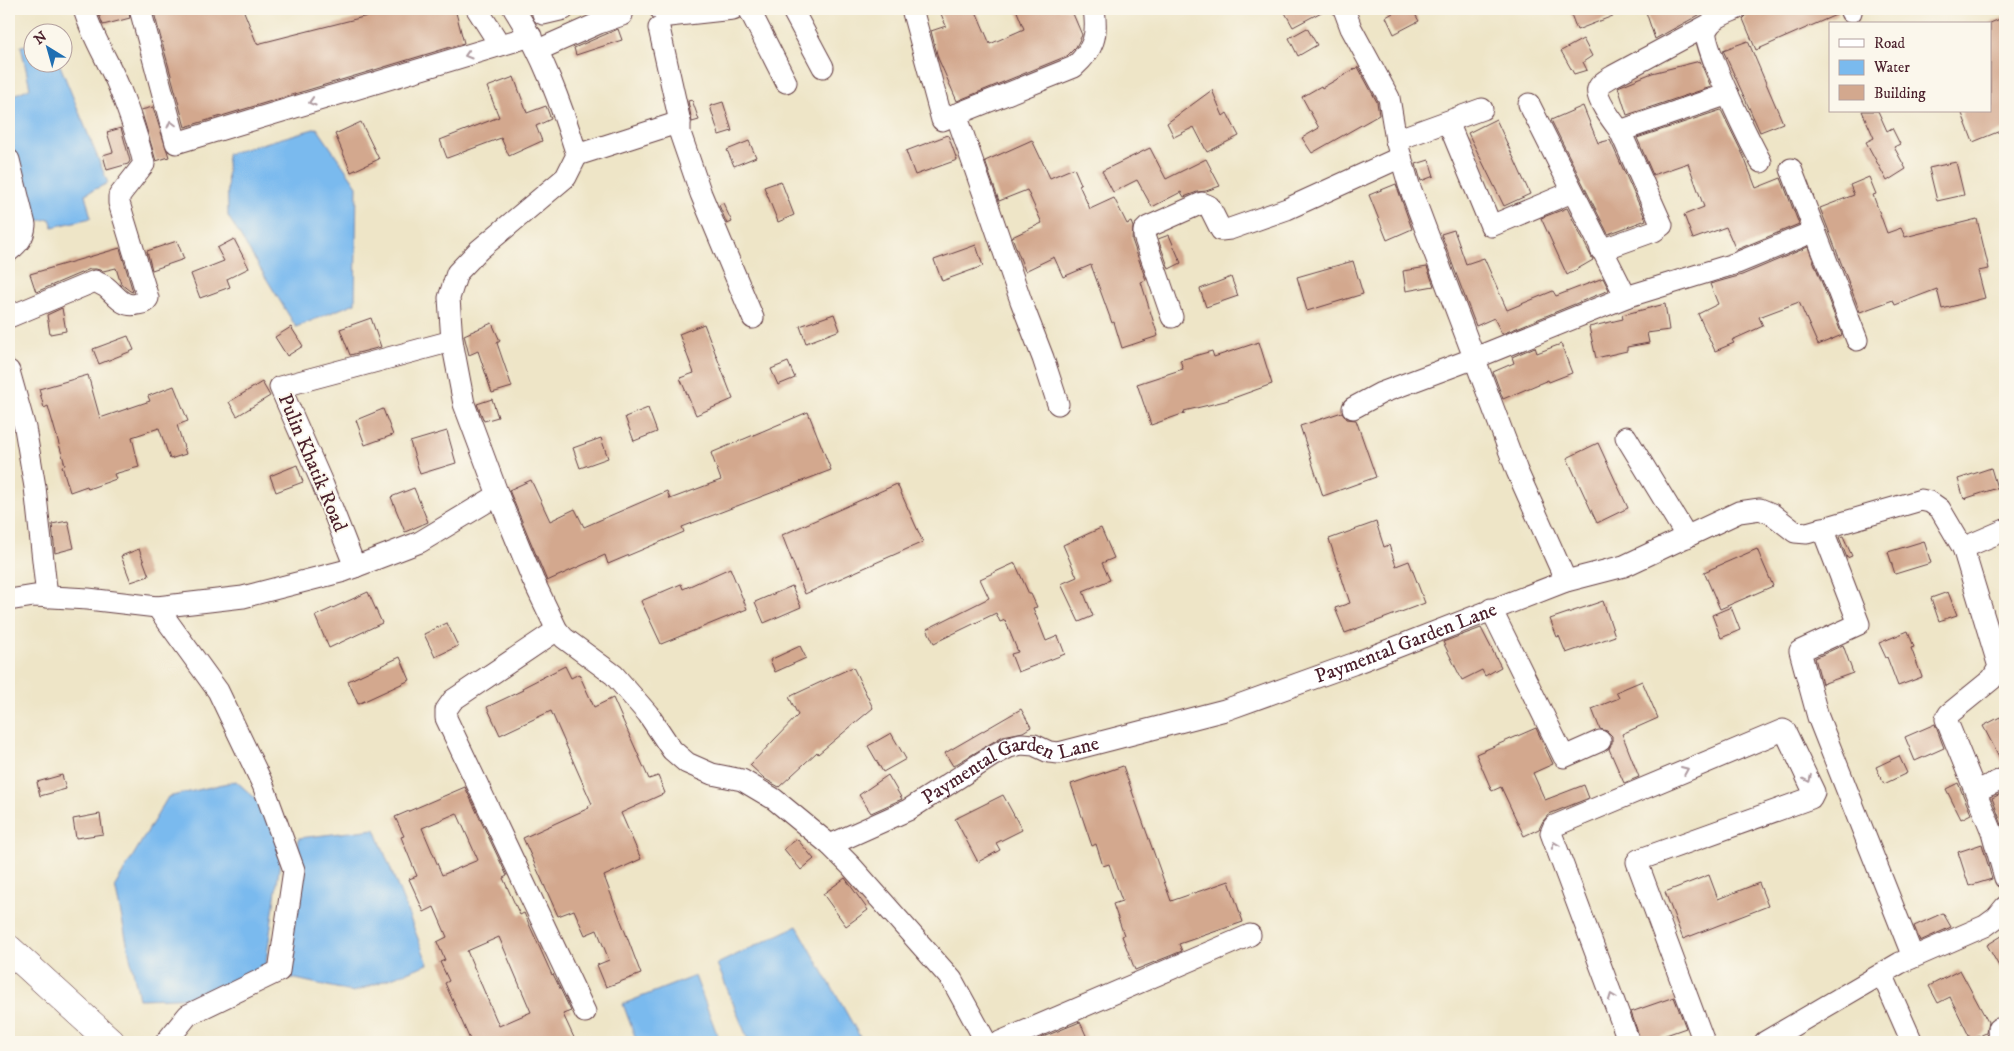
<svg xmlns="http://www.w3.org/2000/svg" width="2014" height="1051" font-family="'IM FELL DW Pica',serif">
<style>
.water{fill:#7abaee;stroke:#626c8c}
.building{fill:#d3a88e;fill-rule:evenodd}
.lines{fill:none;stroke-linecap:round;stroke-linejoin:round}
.minor-casing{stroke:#633d42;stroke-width:23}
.major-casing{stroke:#633d42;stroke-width:29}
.minor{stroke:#fff;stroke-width:21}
.major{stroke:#fff;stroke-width:28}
.oneway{stroke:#ae9aa0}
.labels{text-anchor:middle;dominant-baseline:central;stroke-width:4;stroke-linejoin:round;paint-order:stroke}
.street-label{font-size:20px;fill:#4a1f2b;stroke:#fbf7ec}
</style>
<rect width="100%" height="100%" fill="#fbf7ec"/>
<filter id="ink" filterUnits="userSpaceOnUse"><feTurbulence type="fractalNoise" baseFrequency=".02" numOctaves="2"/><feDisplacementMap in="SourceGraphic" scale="10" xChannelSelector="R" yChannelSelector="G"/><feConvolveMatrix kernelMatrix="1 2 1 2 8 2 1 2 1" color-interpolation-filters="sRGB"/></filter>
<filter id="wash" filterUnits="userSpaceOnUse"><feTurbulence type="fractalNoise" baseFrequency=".0096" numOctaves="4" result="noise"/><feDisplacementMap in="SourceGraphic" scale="20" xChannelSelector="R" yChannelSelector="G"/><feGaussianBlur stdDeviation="1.12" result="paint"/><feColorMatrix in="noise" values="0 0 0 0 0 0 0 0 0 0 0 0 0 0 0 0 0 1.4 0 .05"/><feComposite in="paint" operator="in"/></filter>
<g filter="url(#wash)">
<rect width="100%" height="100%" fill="#eee5c7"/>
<!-- water -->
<g class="water">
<path d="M32,44V62L59,63L108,183L85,194L91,218L53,227L50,219L30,222L9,145V97L30,88L21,46Z"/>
<path d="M317,128L357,186L355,303L296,327L228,216L227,154Z"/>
<path d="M236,781L285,825L264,977L208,997L139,999L115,886L168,797Z"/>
<path d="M375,829L428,964L354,992L287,977L299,838Z"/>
<path d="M797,926L863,1042H749L717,964Z"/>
<path d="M695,976L720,1042H637L623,1004Z"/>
</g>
<g id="blocks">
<!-- building -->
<g class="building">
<path d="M97,9H128L130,18L103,25Z"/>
<path d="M153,9H243L257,44L395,9H455L464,43L185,127Z"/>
<path d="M939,9H975L990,44L1024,29L1016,9H1071L1082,35L1076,47L1067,56L957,101L938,58L931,31L946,26Z"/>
<path d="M1283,9H1327L1293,27Z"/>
<path d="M1400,9H1412L1419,21L1394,34L1386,17Z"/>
<path d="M1569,9H1628V10L1577,30Z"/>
<path d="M1655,9H1707L1708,10L1655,39L1646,12Z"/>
<path d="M1748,9H1838V14L1756,50L1743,19L1746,16Z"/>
<path d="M2005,17V129L1973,142L1961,111H1990V23Z"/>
<path d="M1307,28L1317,45L1298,56L1289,38Z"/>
<path d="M618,29L622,40L576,55L574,48Z"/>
<path d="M1583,39L1592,56L1583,62L1587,70L1574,74L1561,51Z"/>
<path d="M1748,41L1783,123L1760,132L1723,50Z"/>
<path d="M1700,61L1711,87L1627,115L1618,87L1652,73Z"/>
<path d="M1358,67L1377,102L1379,115L1312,153L1302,138L1319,128L1302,97L1321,86L1322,88Z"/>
<path d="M514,77L527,113L546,106L551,119L536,126L542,141L509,156L501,138L447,158L440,140L499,117L487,87Z"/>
<path d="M1212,90L1223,116L1227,113L1239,136L1207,152L1194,127L1174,137L1167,123Z"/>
<path d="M692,100L699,120L692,122L688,101Z"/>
<path d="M723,102L732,131L719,135L710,106Z"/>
<path d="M1583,106L1598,143L1610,140L1646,220L1608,234L1551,120Z"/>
<path d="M153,107L169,157L156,161L141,110Z"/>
<path d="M1721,110L1744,157L1756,188L1781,178L1799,224L1736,250L1726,227L1693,239L1684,215L1704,207L1688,163L1653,175L1637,138Z"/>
<path d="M1862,111H1878L1887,131L1892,128L1900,144L1894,147L1906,169L1887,181L1866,142L1874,138Z"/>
<path d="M1496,119L1530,194L1504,206L1468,133Z"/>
<path d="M361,122L379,159L351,172L335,134Z"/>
<path d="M121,128L130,161L128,164L107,170L103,155L113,152L107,132Z"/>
<path d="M948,135L957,160L915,175L906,151Z"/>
<path d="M1032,140L1050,178L1074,168L1081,184L1079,185L1090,209L1114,198L1127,224L1131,222L1133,227L1132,240L1146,280L1141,282L1158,336L1122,348L1114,322L1112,323L1091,265L1063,277L1054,257L1025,271L1012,237L1042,223L1027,190L999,201L985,161Z"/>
<path d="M749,141L756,157L734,166L727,150Z"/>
<path d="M1150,148L1166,179L1206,159L1220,186L1206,191L1197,192L1184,197L1181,192L1152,207L1137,180L1113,192L1102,171Z"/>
<path d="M1429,160L1434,176L1421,181L1416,164Z"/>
<path d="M1956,162L1964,195L1937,201L1929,168Z"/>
<path d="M1869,177L1876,194L1873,195L1887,233L1901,228L1905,237L1977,219L1989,269L1978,271L1985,298L1942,309L1937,289L1895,305L1893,300L1860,312L1820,208L1854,195L1850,185Z"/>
<path d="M781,181L794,215L778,222L764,187Z"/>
<path d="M1396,184L1412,229L1387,240L1369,195Z"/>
<path d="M723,203L732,222L727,224L719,205Z"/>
<path d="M1567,208L1593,260L1567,275L1541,218Z"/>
<path d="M1454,230L1466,264L1484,258L1507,310L1553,291L1556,296L1603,278L1609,290L1502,334L1494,318L1476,326L1441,234Z"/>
<path d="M1169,235L1181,263L1169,269L1158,239Z"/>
<path d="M234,239L249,268L227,279L230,287L200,298L191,274L224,261L217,248Z"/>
<path d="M177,241L184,259L152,270L147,251Z"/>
<path d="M976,245L983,266L942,281L934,260Z"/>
<path d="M1808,247L1842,335L1818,345L1799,302L1759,317L1763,326L1732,340L1734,343L1715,351L1698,314L1718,304L1710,284L1742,275Z"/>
<path d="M120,248L133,292L130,291L121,284L116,268L103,271L96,269H90L36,292L30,274Z"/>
<path d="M1353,261L1363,294L1307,311L1297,277Z"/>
<path d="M1427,267L1434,286L1406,291L1403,271Z"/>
<path d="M1231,277L1238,296L1206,307L1200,289Z"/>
<path d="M1665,304L1669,330L1647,333L1649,343L1627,347V351L1596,358L1589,327L1623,319L1622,315Z"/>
<path d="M62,308L66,331L50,334L47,315Z"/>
<path d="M834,314L840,330L806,343L800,326Z"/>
<path d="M371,318L381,347L350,355L340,329Z"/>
<path d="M492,323L500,341L497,343L512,387L492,393L478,351L469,355L464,335Z"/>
<path d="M704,324L733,399L696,415L680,378L694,373L679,334Z"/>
<path d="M291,327L303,346L287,356L275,337Z"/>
<path d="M128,336L134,350L99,364L93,349Z"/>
<path d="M1259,342L1272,384L1225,401L1184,411L1185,413L1151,425L1137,384L1183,369L1180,360L1212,351L1214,357Z"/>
<path d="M1561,344L1572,373L1549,382L1548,380L1503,399L1493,372L1514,363L1512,357L1535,347L1537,353Z"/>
<path d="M788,362L795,378L778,385L771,369Z"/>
<path d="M88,375L100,418L150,401L148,396L174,386L188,421L177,425L186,454L170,459L159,428L132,437L139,467L114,474L116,479L88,489L87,486L70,492L62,466L65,465L48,406L44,408L39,389Z"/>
<path d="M262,382L270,396L237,416L229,402Z"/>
<path d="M492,399L498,417L484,421L477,404Z"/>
<path d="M648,408L657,432L634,441L625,417Z"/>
<path d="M383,409L393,435L365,445L356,420Z"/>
<path d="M808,412L831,470L682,527L684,532L608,564L605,555L547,581L509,490L531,480L550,521L575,509L584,527L667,491L670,499L721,480L711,453Z"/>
<path d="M1342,412L1347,419L1356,420L1376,477L1323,496L1300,426Z"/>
<path d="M447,431L456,463L420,474L410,442Z"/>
<path d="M601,438L608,458L580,468L573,448Z"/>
<path d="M1598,443L1628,508L1597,523L1567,458Z"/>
<path d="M297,465L303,482L276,492L270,476Z"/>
<path d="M1991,468L1997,488L1964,499L1958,479Z"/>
<path d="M897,484L923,542L805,594L782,535Z"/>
<path d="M414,488L428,522L405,532L391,497Z"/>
<path d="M68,521L74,548L55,553L52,524Z"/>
<path d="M1376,522L1384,547L1389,545L1396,566L1409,561L1425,603L1345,633L1335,608L1350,603L1329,539Z"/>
<path d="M1101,528L1114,558L1102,563L1110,580L1083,591L1093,616L1079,622L1061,584L1077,577L1063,545Z"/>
<path d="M1843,536L1852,556L1847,558L1839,537Z"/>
<path d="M1924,541L1931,563L1895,574L1888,552Z"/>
<path d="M139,549L149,576L131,582L121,556Z"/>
<path d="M1757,549L1773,586L1720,609L1704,572Z"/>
<path d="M1015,563L1029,594H1031L1037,607L1033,608L1046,641L1058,636L1065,654L1018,672L1011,654L1018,652L1005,620L1000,622L996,613L934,643L927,629L989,598L980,579Z"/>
<path d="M730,568L747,609L661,644L641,601L681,584L683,589Z"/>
<path d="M792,586L801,607L764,623L755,602Z"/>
<path d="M368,592L382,623L329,648L315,616Z"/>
<path d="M1948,592L1957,615L1939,621L1931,598Z"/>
<path d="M1603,601L1615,636L1566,653L1559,636L1557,637L1550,619Z"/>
<path d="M1731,607L1740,630L1721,638L1712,615Z"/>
<path d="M447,623L458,646L435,657L424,634Z"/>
<path d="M1481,628L1501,667L1485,676L1482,670L1462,680L1443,642Z"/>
<path d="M1908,631L1914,647L1911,648L1922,677L1898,686L1887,657L1886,658L1879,643Z"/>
<path d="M1843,645L1853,673L1822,684L1815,658Z"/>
<path d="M800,646L806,658L775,672L770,660Z"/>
<path d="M400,657L410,680L358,704L348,681Z"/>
<path d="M565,666L571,678L579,674L594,707L613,698L649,779L658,776L665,793L621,813L641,859L604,876L641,974L606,987L597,965L609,960L597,930L585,935L574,910L558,916L523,838L589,808L588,806L592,804L551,711L500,735L487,707L523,690L522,688Z"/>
<path d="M853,667L873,708L818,754L817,752L779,787L765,779L750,765L798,715L789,697Z"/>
<path d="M1642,681L1658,718L1622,734L1639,777L1624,783L1609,749L1612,743V736L1607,731L1600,729L1592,709L1619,698L1616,692Z"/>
<path d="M1021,709L1031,727L1023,732L1003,736L953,766L945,753Z"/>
<path d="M2000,717L2005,726L2004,766L1983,726Z"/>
<path d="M1935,724L1944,748L1915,761L1905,737Z"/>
<path d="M1536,728L1553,764L1533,773L1545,800L1584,785L1589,798L1549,814L1543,821L1539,829L1524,836L1501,787L1492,791L1476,754Z"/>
<path d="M891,733L906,759L883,772L868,746Z"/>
<path d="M1899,756L1907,773L1884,784L1876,767Z"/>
<path d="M1123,766L1171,901L1229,881L1243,922L1179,944L1182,951L1135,970L1122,936L1124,935L1113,904L1122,901L1109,864L1103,866L1096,844L1092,846L1071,784Z"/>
<path d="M62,775L66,789L40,796L37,782Z"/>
<path d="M888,775L902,799L871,813L859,795Z"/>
<path d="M1958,783L1971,814L1961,819L1946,789Z"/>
<path d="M465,787L507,876L503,878L520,915L524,913L552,975L553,974L571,1011L563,1014L576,1042H471L445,983L449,981L440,962L445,960L437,942L447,937L434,907L424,912L409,879L417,876L401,837L404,836L395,817ZM457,813L478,860L442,875L422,828ZM499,937L531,1012L499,1026L467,951Z"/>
<path d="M2005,792V833L1992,798Z"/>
<path d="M1003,795L1022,830L996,843L1000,850L978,862L955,819Z"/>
<path d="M100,814L103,834L76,838L73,819Z"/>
<path d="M797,839L814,859L801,870L784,849Z"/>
<path d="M1982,844L1992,879L1969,886L1958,852Z"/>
<path d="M1709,875L1718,899L1759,883L1768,906L1683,939L1665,892Z"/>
<path d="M845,878L868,910L846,926L823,894Z"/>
<path d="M1943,913L1951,927L1920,941L1914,926Z"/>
<path d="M2005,934V977L1987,945Z"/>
<path d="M1960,970L1988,1022L1986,1033L1971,1040L1950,997L1938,1003L1929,986Z"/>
<path d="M1674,997L1686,1028L1646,1042H1641L1631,1012Z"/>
<path d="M1080,1022L1089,1042H1031Z"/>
</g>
</g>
</g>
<g filter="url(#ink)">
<use href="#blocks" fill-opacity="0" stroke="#633d42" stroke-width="1"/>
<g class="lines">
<defs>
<g id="minor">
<path d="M140,9L176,143L531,36"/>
<path d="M477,9L500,45"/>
<path d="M514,9C543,54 561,104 577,155L566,177L479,250L457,273L449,298L452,341L464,404L498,495L533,580L557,630L564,638L614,675L648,714L672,750L687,763L712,774L742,780L774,799L830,845L851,866L952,980L986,1042"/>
<path d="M542,9L543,14L564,9"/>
<path d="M660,9L669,16L733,9"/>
<path d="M749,9L786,82"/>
<path d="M792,9L823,67"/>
<path d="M912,9L942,120L1074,67C1094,49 1098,36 1094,9"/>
<path d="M1344,9L1351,28L1389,98L1396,140L1409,185L1517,471L1566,581"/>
<path d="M1736,9C1725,14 1711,18 1706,31C1702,45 1751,144 1761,162"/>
<path d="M1850,9L1851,12"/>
<path d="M659,28L680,122V133L701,194L753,318"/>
<path d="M538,50L599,23L622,15"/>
<path d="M956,114L1021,301L1043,358L1058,404"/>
<path d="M1448,122L1491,226L1572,192"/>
<path d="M1620,131C1614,123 1594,97 1598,89C1600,83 1608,79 1613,76L1710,24"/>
<path d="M1396,140L1482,109"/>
<path d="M577,155L680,122"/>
<path d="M9,160L25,225C24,237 19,243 9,251"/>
<path d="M1791,169L1815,231"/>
<path d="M1601,250L1654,231L1662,225L1620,131L1728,94"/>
<path d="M1626,297L1737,263L1815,231L1857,340"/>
<path d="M9,317L95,281C98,283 103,285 106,287C116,295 123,308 137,304C143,303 145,303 148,298L119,203V196L144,164C138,137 129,112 119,87C108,60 92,37 84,9"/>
<path d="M1172,317L1144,236V231L1148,227L1202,203L1209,206L1221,230L1230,229L1287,209L1401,157"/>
<path d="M9,371L25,428L35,487L47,597"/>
<path d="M1353,408L1381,393L1475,358L1626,297L1529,104"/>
<path d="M1626,437L1687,537"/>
<path d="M1822,528L1859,624L1800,651L1818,717L1913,957"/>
<path d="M1963,548L2005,530"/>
<path d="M355,567L323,485L280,387L452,341"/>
<path d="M9,600L34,596L88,599L157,607L243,597L344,571L420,542L498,495"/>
<path d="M157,607L218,691L263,785L294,870L279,971L188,1015L166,1042"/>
<path d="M1491,609L1564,757L1600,741"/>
<path d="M557,630L453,700L446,710V718L585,1012"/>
<path d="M1976,791L2005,778"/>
<path id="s1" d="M830,845L908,810L992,756L1009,747L1021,744L1034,745L1049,752L1059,753L1225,710L1353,664L1566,581L1624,566L1739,512L1760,509L1772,514L1795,532L1807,533L1921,500L1930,502L1940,509L1963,548L1999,667L1992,679L1949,714L1946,719L1992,832L2005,878"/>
<path d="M1882,974L1912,1042"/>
<path d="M1998,1029L1999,1042"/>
<path d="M1000,1042L1250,935"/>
<path d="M1629,1042L1551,833L1554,826L1783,730L1785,731L1814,792L1811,798L1638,860L1637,862L1704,1042"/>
<path d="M1765,1042L1900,963L1985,926L1996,918L2005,907"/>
</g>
<path id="major" d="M9,949L111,1042"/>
</defs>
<!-- minor casing -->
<use href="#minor" class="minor-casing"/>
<!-- major casing -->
<use href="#major" class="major-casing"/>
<!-- minor -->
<use href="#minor" class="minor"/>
<!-- major -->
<use href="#major" class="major"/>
</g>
<!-- one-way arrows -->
<defs><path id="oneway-chevron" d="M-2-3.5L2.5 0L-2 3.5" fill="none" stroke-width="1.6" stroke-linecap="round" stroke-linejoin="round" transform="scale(1.25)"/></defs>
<g class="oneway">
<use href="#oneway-chevron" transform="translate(468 55) rotate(163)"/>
<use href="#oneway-chevron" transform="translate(312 102) rotate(163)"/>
<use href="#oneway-chevron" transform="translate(171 124) rotate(-105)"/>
<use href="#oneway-chevron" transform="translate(1685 770) rotate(-23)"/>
<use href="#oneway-chevron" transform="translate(1808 779) rotate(65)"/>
<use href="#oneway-chevron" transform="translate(1555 845) rotate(-111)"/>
<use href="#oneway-chevron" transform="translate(1612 997) rotate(-111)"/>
</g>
</g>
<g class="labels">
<!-- street labels -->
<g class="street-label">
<text transform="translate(312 463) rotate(67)">Pulin Khatik Road</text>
<text stroke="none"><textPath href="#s1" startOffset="621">Paymental Garden Lane</textPath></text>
<text stroke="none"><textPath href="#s1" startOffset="201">Paymental Garden Lane</textPath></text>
</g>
</g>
<!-- margin -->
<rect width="2014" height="1051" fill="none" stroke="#fbf7ec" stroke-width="30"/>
<!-- legend -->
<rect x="1829" y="22" width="162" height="90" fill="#fbf7ec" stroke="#b4a19f"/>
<rect x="1839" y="39" width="25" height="8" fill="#ffffff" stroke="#b4a19f"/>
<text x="1874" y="48" font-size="15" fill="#4a1f2b">Road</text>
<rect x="1839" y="60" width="25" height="15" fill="#7abaee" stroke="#b4a19f"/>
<text x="1874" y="72" font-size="15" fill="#4a1f2b">Water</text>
<rect x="1839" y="85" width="25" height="15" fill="#d3a88e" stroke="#b4a19f"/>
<text x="1874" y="98" font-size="15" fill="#4a1f2b">Building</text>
<!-- north arrow -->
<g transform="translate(48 48) rotate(323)"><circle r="24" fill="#fbf7ec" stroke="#b4a19f"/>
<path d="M0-4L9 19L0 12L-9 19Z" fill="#1f6fb2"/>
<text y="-8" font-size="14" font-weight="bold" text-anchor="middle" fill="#4a1f2b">N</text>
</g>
</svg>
